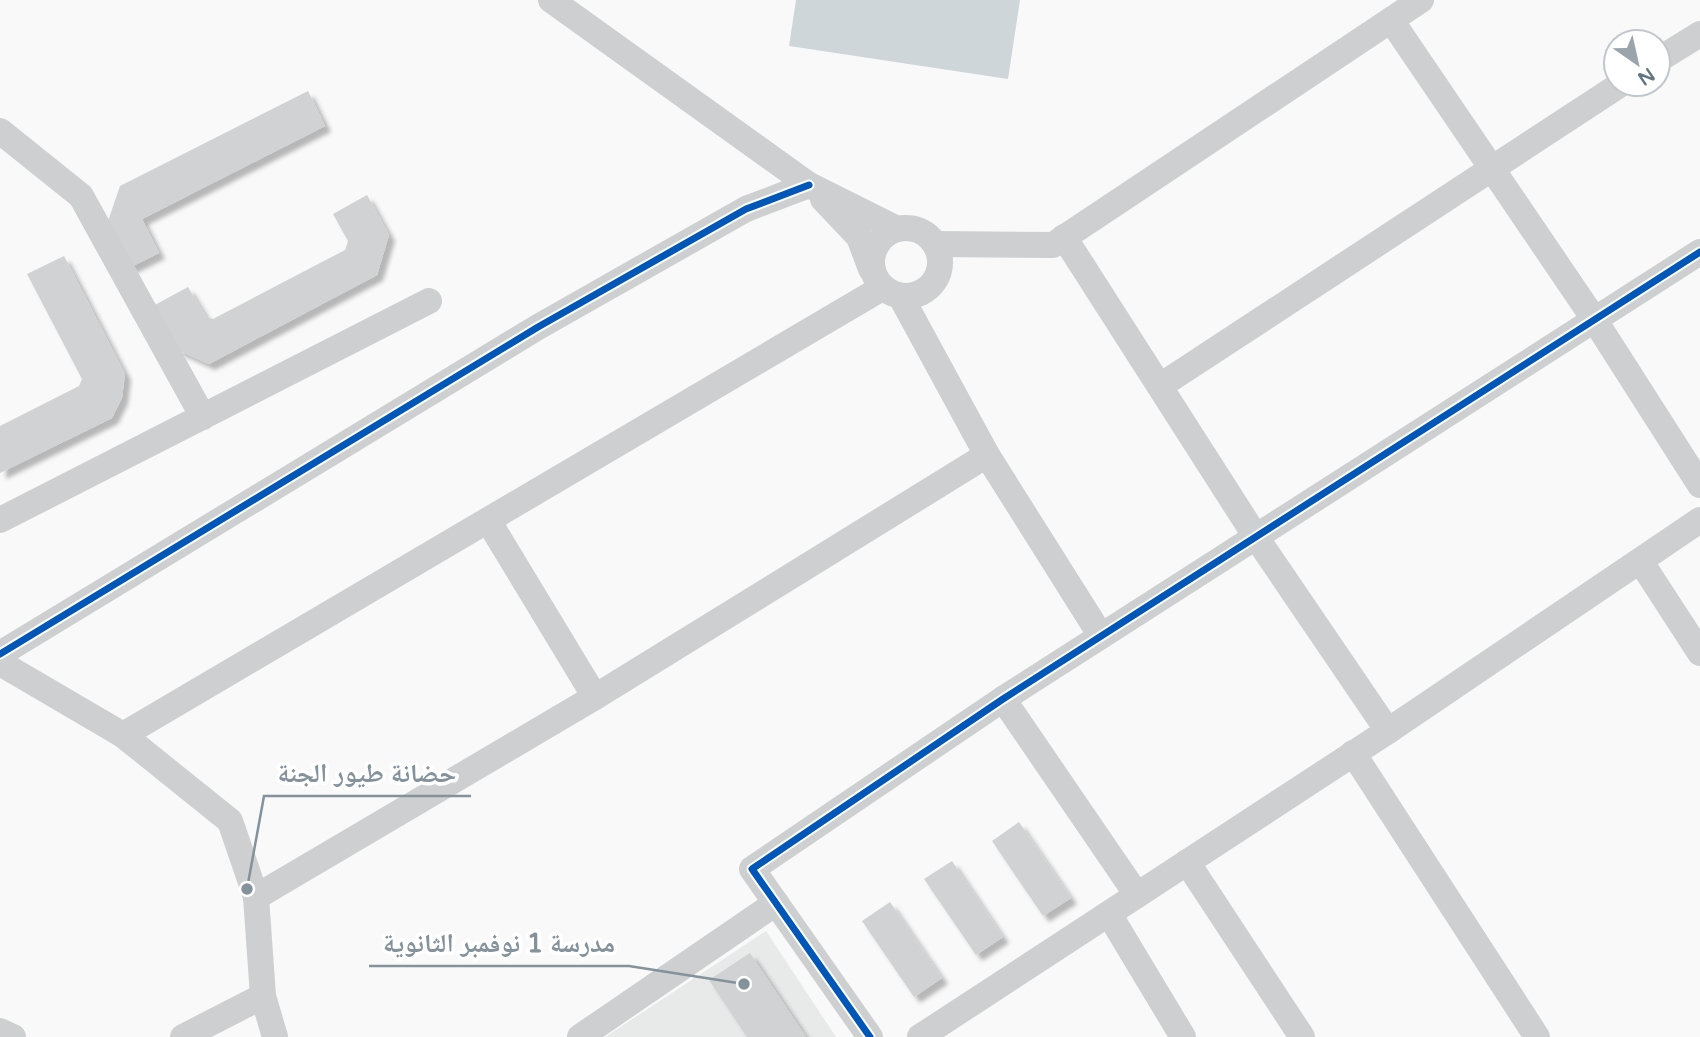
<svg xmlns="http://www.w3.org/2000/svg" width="1700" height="1037" font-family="'Varela Round','Noto Naskh Arabic',sans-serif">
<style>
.built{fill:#e8e9e9}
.water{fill:#ced6d9}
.building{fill:#d0d2d3;filter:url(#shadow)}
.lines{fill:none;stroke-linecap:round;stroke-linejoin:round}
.minor{stroke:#cecfd0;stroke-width:26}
.cycleway-casing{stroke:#fff;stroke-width:11}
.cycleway{stroke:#0057b8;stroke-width:7}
.leader{fill:none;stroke:#84929c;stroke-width:2.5}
.callout-dot{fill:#84929c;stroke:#fff;stroke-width:2.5}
.callout-label{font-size:26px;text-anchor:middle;font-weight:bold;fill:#84929c;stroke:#fff;stroke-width:7;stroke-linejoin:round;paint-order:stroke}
</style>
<defs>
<filter id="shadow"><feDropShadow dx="6" dy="6" stdDeviation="2" flood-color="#0004"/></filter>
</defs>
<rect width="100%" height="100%" fill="#f9f9f9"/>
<!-- built -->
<path class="built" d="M766,931L836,1037H605Z"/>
<!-- water -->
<path class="water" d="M796,0H1020L1008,79L789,46Z"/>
<!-- building -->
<g class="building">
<path d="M308,91L325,126L142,219L159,253L129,268L107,224L120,186Z"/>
<path d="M367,195L389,235L377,275L209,364L178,350L151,307L188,287L206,317L213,319L345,250L348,241L333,214Z"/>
<path d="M64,256L125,374L122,398L112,418L0,473V426L79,386L82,379L27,274Z"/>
<path d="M1019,822L1071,898L1043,916L992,841Z"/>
<path d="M952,861L1003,937L976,955L924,879Z"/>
<path d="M890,902L942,978L914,997L862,921Z"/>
<path d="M750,953L806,1037H747L709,980Z"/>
</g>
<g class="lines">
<!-- minor -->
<g class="minor">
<path d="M551,0L809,185L895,228"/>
<path d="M1391,20L1594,319L1700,485"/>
<path d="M1658,60L1700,34"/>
<path d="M0,131L81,196L203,417"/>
<path d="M823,199L859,237L871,269"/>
<circle cx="906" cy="262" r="34"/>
<path d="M1064,237L1256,537L1388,731"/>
<path d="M936,244L1053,245L1421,0"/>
<path d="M901,297L987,455L1101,636"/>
<path d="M1160,386L1621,84"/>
<path d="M0,520L429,301"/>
<path d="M489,522L595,697"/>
<path d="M1641,562L1700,653"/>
<path d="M0,654L538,327L746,209L809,185"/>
<path d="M0,663L123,735L230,821L256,897L263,996L275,1037"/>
<path d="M1003,699L1137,895"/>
<path d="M123,735L882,288"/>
<path d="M1353,753L1537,1037"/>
<path d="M1187,862L1302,1037"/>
<path d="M256,897L595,697L987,455"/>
<path d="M1109,914L1183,1037"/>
<path d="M0,1031L13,1037"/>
<path d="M183,1037L263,996"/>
<path d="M580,1037L776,903"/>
<path d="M870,1037L752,869L1003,699L1700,252"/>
<path d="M920,1037L1388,731L1700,520"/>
</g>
<defs>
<g id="cycleway">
<path d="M0,654L538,327L746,209L809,185"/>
<path d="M870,1037L752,869L1003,699L1700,252"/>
</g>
</defs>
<!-- cycleway casing -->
<use href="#cycleway" class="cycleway-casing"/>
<!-- cycleway -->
<use href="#cycleway" class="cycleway"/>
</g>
<!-- callouts -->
<path class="leader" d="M247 889L264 796H471M744 984L629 966H369"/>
<g class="callout-dot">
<circle cx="247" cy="889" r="7"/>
<circle cx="744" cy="984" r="7"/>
</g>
<g class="callout-label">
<text x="367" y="782">حضانة طيور الجنة</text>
<text x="499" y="952">مدرسة 1 نوفمبر الثانوية</text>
</g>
<!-- north arrow -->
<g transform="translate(1637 63) rotate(146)"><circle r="33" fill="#ffffff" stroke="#c1c8cd" stroke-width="2"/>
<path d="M0-5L12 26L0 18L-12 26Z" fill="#99a4ac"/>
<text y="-10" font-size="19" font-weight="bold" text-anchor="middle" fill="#657683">N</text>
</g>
</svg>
